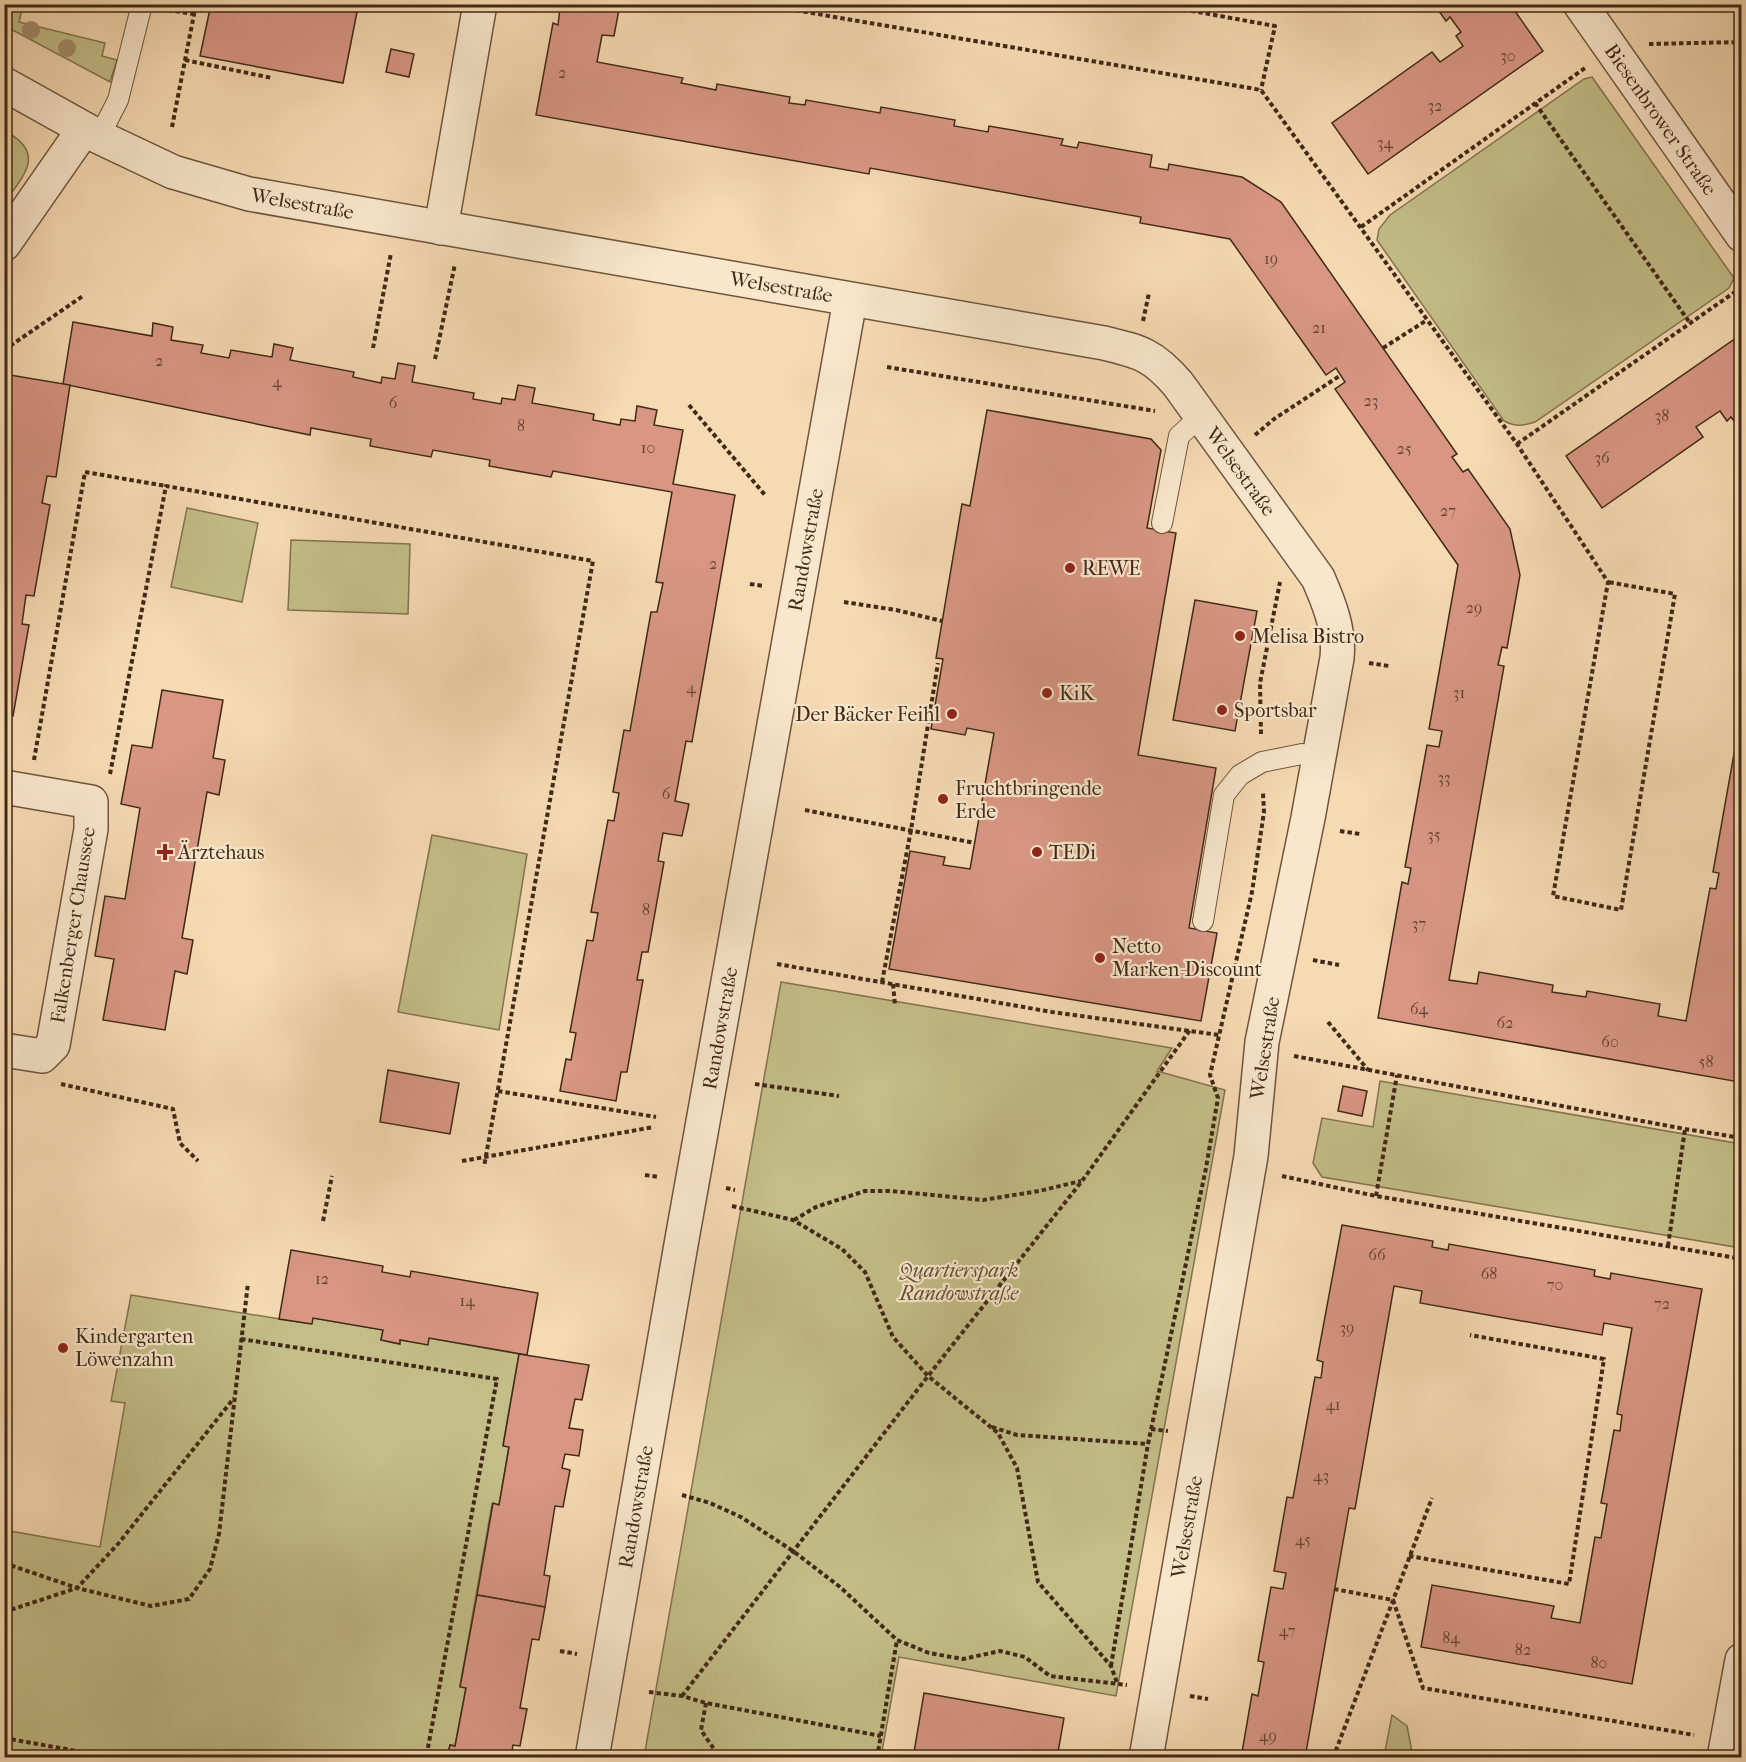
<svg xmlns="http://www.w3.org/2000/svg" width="1746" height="1762" font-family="'IM FELL French Canon',serif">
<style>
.green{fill:#c3bd87;stroke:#827350;stroke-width:1.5}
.building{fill:#d89683;stroke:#402918;stroke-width:1.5}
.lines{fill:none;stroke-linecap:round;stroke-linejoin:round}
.service-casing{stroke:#6e553e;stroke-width:22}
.minor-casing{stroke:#6e553e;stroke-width:36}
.path{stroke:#402918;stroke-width:4;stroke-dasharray:4.5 3;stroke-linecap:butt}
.service{stroke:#f9e7cd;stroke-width:20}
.minor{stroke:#f9e7cd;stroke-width:33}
.tree{fill:#a48d6d}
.poi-dot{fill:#8f2418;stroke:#f9e7cd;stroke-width:2}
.labels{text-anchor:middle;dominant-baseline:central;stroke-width:4.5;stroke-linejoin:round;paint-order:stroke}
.number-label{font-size:16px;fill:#643}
.street-label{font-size:20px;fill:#402918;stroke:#f9e7cd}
.poi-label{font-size:20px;fill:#402918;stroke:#f9e7cd;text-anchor:start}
.park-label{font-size:20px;font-style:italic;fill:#614e34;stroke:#f9e7cd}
</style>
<rect width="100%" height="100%" fill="#f6dab2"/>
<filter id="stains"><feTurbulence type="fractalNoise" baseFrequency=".00333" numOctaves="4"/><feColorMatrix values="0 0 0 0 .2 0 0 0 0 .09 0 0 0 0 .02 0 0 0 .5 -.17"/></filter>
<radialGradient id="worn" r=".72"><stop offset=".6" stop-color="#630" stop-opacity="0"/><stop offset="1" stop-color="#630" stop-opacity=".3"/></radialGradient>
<!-- green -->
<g class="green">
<path d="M4,5H23L19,22L105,43L102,56L117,60L110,82L5,26Z"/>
<path d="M1592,77L1734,278L1729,288L1535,422C1523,426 1516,427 1504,421L1377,240L1379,229L1390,215L1584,79Z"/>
<path d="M5,131C46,153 25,174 5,202Z"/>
<path d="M187,508L258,523L242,602L171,587Z"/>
<path d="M291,540L410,544L408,614L288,610Z"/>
<path d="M432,835L527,854L499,1030L398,1012Z"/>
<path d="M781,982L1172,1048L1157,1071L1225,1090L1116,1696L899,1657L881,1757H644Z"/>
<path d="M1380,1081L1741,1144V1248L1322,1177L1313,1163L1322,1118L1373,1127Z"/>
<path d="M131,1295L311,1324L313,1318L383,1330L381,1340L399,1344L400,1340L429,1338L519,1354L503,1445L509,1447L499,1505L492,1504L460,1686L466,1688L455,1746L450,1745L447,1757H5L4,1530L100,1547L125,1403L111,1401Z"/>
<path d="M1392,1715L1407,1726L1413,1757H1384Z"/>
</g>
<!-- building -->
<g class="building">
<path d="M211,4H315L357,12L343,83L200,56Z"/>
<path d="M556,4H620L614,36L602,35L597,62L683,78L681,83L716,90L717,84L790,97L789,103L805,105L806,100L880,113L881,107L955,120L954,126L988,132L989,126L1063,139L1061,145L1077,148L1079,142L1152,155L1150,167L1168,170L1169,164L1242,177L1281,202L1457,454L1452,457L1463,472L1468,469L1510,529L1520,575L1507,648L1502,647L1498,665L1504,666L1449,980L1477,984L1479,972L1553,985L1552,992L1586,997L1587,991L1660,1004L1658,1016L1686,1021L1710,888L1716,889L1719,873L1713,872L1742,709V1069L1739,1082L1378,1018L1402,882L1408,884L1411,868L1405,867L1427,745L1439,747L1442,731L1429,729L1458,565L1335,389L1345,382L1336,368L1326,375L1230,239L1140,223L1141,217L870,168L869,174L536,115L553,23L558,25L560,8L555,7Z"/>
<path d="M1434,4H1510L1543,51L1368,174L1332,123L1432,52L1440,62L1463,46L1456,36L1461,32L1450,17L1446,21Z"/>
<path d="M391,49L414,54L409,77L386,72Z"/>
<path d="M73,322L152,336L153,323L173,327L171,340L203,345L201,353L229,358L231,350L272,357L274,344L293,348L290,360L354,372L353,377L381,383L382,377L395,379L398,363L415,366L412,382L474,393L473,399L501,404L502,398L515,400L518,385L535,388L532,403L594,414L593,420L620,425L621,419L635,421L637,406L657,410L654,425L683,430L673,484L735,495L692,742L686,741L675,801L689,804L682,836L663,833L658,861L664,862L648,952H642L637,980H643L627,1072H621L616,1101L560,1091L566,1059L571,1060L576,1033L570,1032L587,940L593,941L598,913L591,912L608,820L614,821L619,793L613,792L624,730L630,731L651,612H657L663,583L656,582L672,492L553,471L551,477L489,466L490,460L433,450L431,457L370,446L371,439L311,428L310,435L63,384Z"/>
<path d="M1742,334V432L1731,417L1727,421L1720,411L1696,427L1703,437L1602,508L1566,456Z"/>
<path d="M10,375L70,385L56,477L47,476L42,503L50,505L34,596L26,595L22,624L29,625L13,716L7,715L4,731V406Z"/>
<path d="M987,410L1151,439L1161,450L1147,528L1176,533L1138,755L1216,768L1189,928L1217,933L1201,1021L889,969L910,851L945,857L943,865L970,869L994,733L967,728L965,735L931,729L943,659L936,658L962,504L970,506Z"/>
<path d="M1195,600L1257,611L1235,731L1173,720Z"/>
<path d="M162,690L223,700L213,758L225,760L219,795L207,792L182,938L193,940L187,974L175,971L165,1030L103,1020L114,959L95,956L105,896L125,899L140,808L121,804L132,745L152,748Z"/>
<path d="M388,1070L459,1083L450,1134L380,1122Z"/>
<path d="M1343,1086L1367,1091L1362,1116L1338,1111Z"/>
<path d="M1342,1225L1433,1241L1432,1247L1448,1250L1449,1244L1595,1270L1594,1276L1610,1279L1611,1273L1702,1289L1632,1684L1421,1647L1432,1585L1554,1606L1551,1618L1580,1623L1595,1537L1601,1538L1607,1504L1601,1503L1614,1430L1620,1431L1622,1415L1617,1414L1632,1328L1604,1323L1602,1335L1420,1303L1422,1291L1394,1286L1355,1509L1349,1508L1305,1758H1241L1252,1694L1258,1696L1264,1662L1258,1661L1271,1587L1283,1589L1286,1573L1274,1571L1287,1497L1293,1498L1315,1377L1321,1378L1323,1362L1317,1360Z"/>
<path d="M291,1250L383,1266L382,1272L410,1277L411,1271L538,1293L527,1355L429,1338L428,1345L400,1340V1344L381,1340L383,1330L313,1318L312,1324L279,1319Z"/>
<path d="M519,1354L589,1365L582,1400L575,1399L569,1428L583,1430L579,1456L565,1454L562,1468L570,1470L563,1507L555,1506L544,1575L550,1576L545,1607L477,1595L493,1503L499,1505L509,1447L503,1446Z"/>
<path d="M477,1595L545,1607L539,1640L532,1639L520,1708L527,1709L520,1746L513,1745L511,1758H447L450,1745L455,1746L466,1688L460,1687Z"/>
<path d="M924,1693L1064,1718L1057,1758H913Z"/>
</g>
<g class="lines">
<defs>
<g id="service">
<path d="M99,137L118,100L142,4"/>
<path d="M1162,523L1179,436L1202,415"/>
<path d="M1203,921L1224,795L1240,775L1262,762L1302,754"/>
</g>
<g id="minor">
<path id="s1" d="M1580,4L1742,235"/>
<path id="s2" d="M4,84L99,137L173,172L249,194L1104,343C1141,352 1153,355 1178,384L1318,578C1329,603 1340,630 1337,658L1308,818L1262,1042L1251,1156L1146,1758"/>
<path d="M441,228L480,4"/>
<path d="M4,244L84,129"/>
<path d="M4,787L91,802V829L53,1045L42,1056L4,1050"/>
<path id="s3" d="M592,1758L682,1239L850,300"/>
<path d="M1724,1758L1742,1660"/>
</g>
</defs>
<!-- service casing -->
<use href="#service" class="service-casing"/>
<!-- minor casing -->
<use href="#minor" class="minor-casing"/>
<!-- path -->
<g class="path">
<path d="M759,4L1261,90L1517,444L1608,582L1553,896L1621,910L1675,594L1608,582"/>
<path d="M1154,4L1275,26L1261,90"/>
<path d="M168,10L194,14"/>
<path d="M1649,44L1742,42"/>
<path d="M185,60L272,78"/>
<path d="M1535,103L1690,323"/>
<path d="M172,127L196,4"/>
<path d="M1361,227L1585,68"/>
<path d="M1143,321L1149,293"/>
<path d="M373,348L391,253"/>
<path d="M1383,348L1427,320"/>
<path d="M4,350L83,296"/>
<path d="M435,359L455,264"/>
<path d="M887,367L1155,411"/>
<path d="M689,405L765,495"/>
<path d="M1255,435L1274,419L1341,375"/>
<path d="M1517,444L1742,287"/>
<path d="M750,584L764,586"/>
<path d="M844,602L896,610L942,621"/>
<path d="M1369,663L1389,666"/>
<path d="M1261,734L1260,683L1280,582"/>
<path d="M34,760L85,472L166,486"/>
<path d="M110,774L166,486L593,561L484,1167"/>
<path d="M805,810L975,843"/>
<path d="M4,831L6,820"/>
<path d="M1340,831L1360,834"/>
<path d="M1313,960L1339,965"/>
<path d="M777,964L1052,1012L1219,1035"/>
<path d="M882,982L911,830L938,663"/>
<path d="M893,984L895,1005"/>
<path d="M1328,1022L1368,1070"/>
<path d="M1294,1056L1685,1129L1742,1138"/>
<path d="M61,1084L173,1109L180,1143L198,1161"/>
<path d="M755,1084L839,1096"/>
<path d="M498,1091L656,1117"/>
<path d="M462,1161L654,1127"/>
<path d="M645,1175L659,1177"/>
<path d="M1282,1176L1376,1196L1742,1259"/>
<path d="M726,1188L735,1190"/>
<path d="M1376,1196L1397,1075"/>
<path d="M732,1206L793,1220L842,1249L865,1272L893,1337L928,1376L998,1433L1017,1468L1038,1582L1111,1666L1117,1683"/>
<path d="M794,1220L816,1207L865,1191H891L983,1200L1039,1191L1081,1181"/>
<path d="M323,1221L332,1176"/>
<path d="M1668,1246L1685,1129"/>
<path d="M1739,1325H1742"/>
<path d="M241,1339L497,1379L426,1758"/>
<path d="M992,1427L1017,1435L1148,1444"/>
<path d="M1151,1429L1168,1431"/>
<path d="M682,1495L710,1503L741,1517L793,1551L840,1587L897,1640L929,1653L963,1659L1000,1651L1025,1657L1050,1676L1127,1685"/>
<path d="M1409,1556L1569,1584L1604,1359L1470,1335"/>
<path d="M4,1563L77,1588L151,1606L189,1599L210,1569L219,1534L248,1283"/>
<path d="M1334,1589L1393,1600L1423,1688L1694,1735"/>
<path d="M4,1612L77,1588L118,1544L234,1398"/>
<path d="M560,1651L577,1654"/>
<path d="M1111,1666L1148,1444L1206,1168L1218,1098L1210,1075L1252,892L1264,812L1263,793"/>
<path d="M649,1692L682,1696L706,1703L881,1736"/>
<path d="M682,1696L928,1376L1082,1181L1190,1030"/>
<path d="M1190,1696L1208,1699"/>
<path d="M706,1703L701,1730L720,1758"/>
<path d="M4,1738L116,1758"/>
<path d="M877,1758L897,1640"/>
<path d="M1333,1758L1432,1498"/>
</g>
<!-- service -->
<use href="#service" class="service"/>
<!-- minor -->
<use href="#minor" class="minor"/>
</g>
<!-- trees -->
<g class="tree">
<circle cx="31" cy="30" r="9"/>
<circle cx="67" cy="48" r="9"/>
</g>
<!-- markers -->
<g class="poi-dot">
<circle cx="1070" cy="568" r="6"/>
<circle cx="1240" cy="636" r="6"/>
<circle cx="1047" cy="693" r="6"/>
<circle cx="1222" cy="710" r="6"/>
<circle cx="952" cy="714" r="6"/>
<circle cx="943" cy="799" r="6"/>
<path d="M162 843h6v6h6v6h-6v6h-6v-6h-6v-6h6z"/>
<circle cx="1037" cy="852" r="6"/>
<circle cx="1100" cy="958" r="6"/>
<circle cx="63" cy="1348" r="6"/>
</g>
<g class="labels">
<!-- number labels -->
<g class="number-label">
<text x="1508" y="55">30</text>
<text x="562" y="72">2</text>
<text x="1435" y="105">32</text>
<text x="1385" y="142">34</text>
<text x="1271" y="258">19</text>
<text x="1319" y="327">21</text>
<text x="159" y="360">2</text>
<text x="277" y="381">4</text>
<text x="1371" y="400">23</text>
<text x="393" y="402">6</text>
<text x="1662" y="415">38</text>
<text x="521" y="425">8</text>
<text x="648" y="447">10</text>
<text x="1404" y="448">25</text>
<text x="1602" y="457">36</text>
<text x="1448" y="510">27</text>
<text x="713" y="563">2</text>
<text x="1474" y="607">29</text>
<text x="691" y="687">4</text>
<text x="1459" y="692">31</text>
<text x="1444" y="777">33</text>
<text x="666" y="793">6</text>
<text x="1434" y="834">35</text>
<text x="646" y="909">8</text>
<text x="1419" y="923">37</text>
<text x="1419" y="1008">64</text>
<text x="1505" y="1022">62</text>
<text x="1610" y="1041">60</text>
<text x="1706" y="1061">58</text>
<text x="1377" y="1254">66</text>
<text x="1489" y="1273">68</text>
<text x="322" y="1278">12</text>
<text x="1555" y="1284">70</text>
<text x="467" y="1300">14</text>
<text x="1662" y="1303">72</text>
<text x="1347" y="1327">39</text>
<text x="1333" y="1404">41</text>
<text x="1321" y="1475">43</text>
<text x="1303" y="1539">45</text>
<text x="1287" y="1630">47</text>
<text x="1451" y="1637">84</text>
<text x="1523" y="1649">82</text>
<text x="1599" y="1662">80</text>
<text x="1268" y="1735">49</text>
</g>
<!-- street labels -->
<g class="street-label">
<text stroke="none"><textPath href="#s1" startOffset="141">Biesenbrower Straße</textPath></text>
<text stroke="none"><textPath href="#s2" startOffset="324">Welsestraße</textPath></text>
<text stroke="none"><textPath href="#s2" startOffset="810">Welsestraße</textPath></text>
<text stroke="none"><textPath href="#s2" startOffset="1332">Welsestraße</textPath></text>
<text stroke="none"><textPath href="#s3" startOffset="1227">Randowstraße</textPath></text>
<text transform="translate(73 925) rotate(-81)">Falkenberger Chaussee</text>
<text stroke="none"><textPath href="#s3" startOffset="741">Randowstraße</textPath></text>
<text transform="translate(1265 1048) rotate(-81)">Welsestraße</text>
<text stroke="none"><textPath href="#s3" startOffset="255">Randowstraße</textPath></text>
<text transform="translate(1187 1527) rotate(-80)">Welsestraße</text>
</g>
<!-- poi labels -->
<g class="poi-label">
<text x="1082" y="568">REWE</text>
<text x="1252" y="636">Melisa Bistro</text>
<text x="1059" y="693">KiK</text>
<text x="1234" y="710">Sportsbar</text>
<text x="940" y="714" text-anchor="end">Der Bäcker Feihl</text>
<text x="955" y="788">Fruchtbringende<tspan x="955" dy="23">Erde</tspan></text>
<text x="178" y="852">Ärztehaus</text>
<text x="1049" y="852">TEDi</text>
<text x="1112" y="946">Netto<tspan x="1112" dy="23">Marken-Discount</tspan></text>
<text x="75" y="1336">Kindergarten<tspan x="75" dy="23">Löwenzahn</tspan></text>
</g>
<!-- park labels -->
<g class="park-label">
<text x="959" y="1270">Quartierspark<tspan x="959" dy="23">Randowstraße</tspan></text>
</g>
</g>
<!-- margin -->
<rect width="1746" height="1762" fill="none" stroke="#f6dab2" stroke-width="24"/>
<rect x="6" y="6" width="1734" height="1750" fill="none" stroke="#402918" stroke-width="3"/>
<rect x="12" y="12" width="1722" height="1738" fill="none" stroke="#402918" stroke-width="1.5"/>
<rect width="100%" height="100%" filter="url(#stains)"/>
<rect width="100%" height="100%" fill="url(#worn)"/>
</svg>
